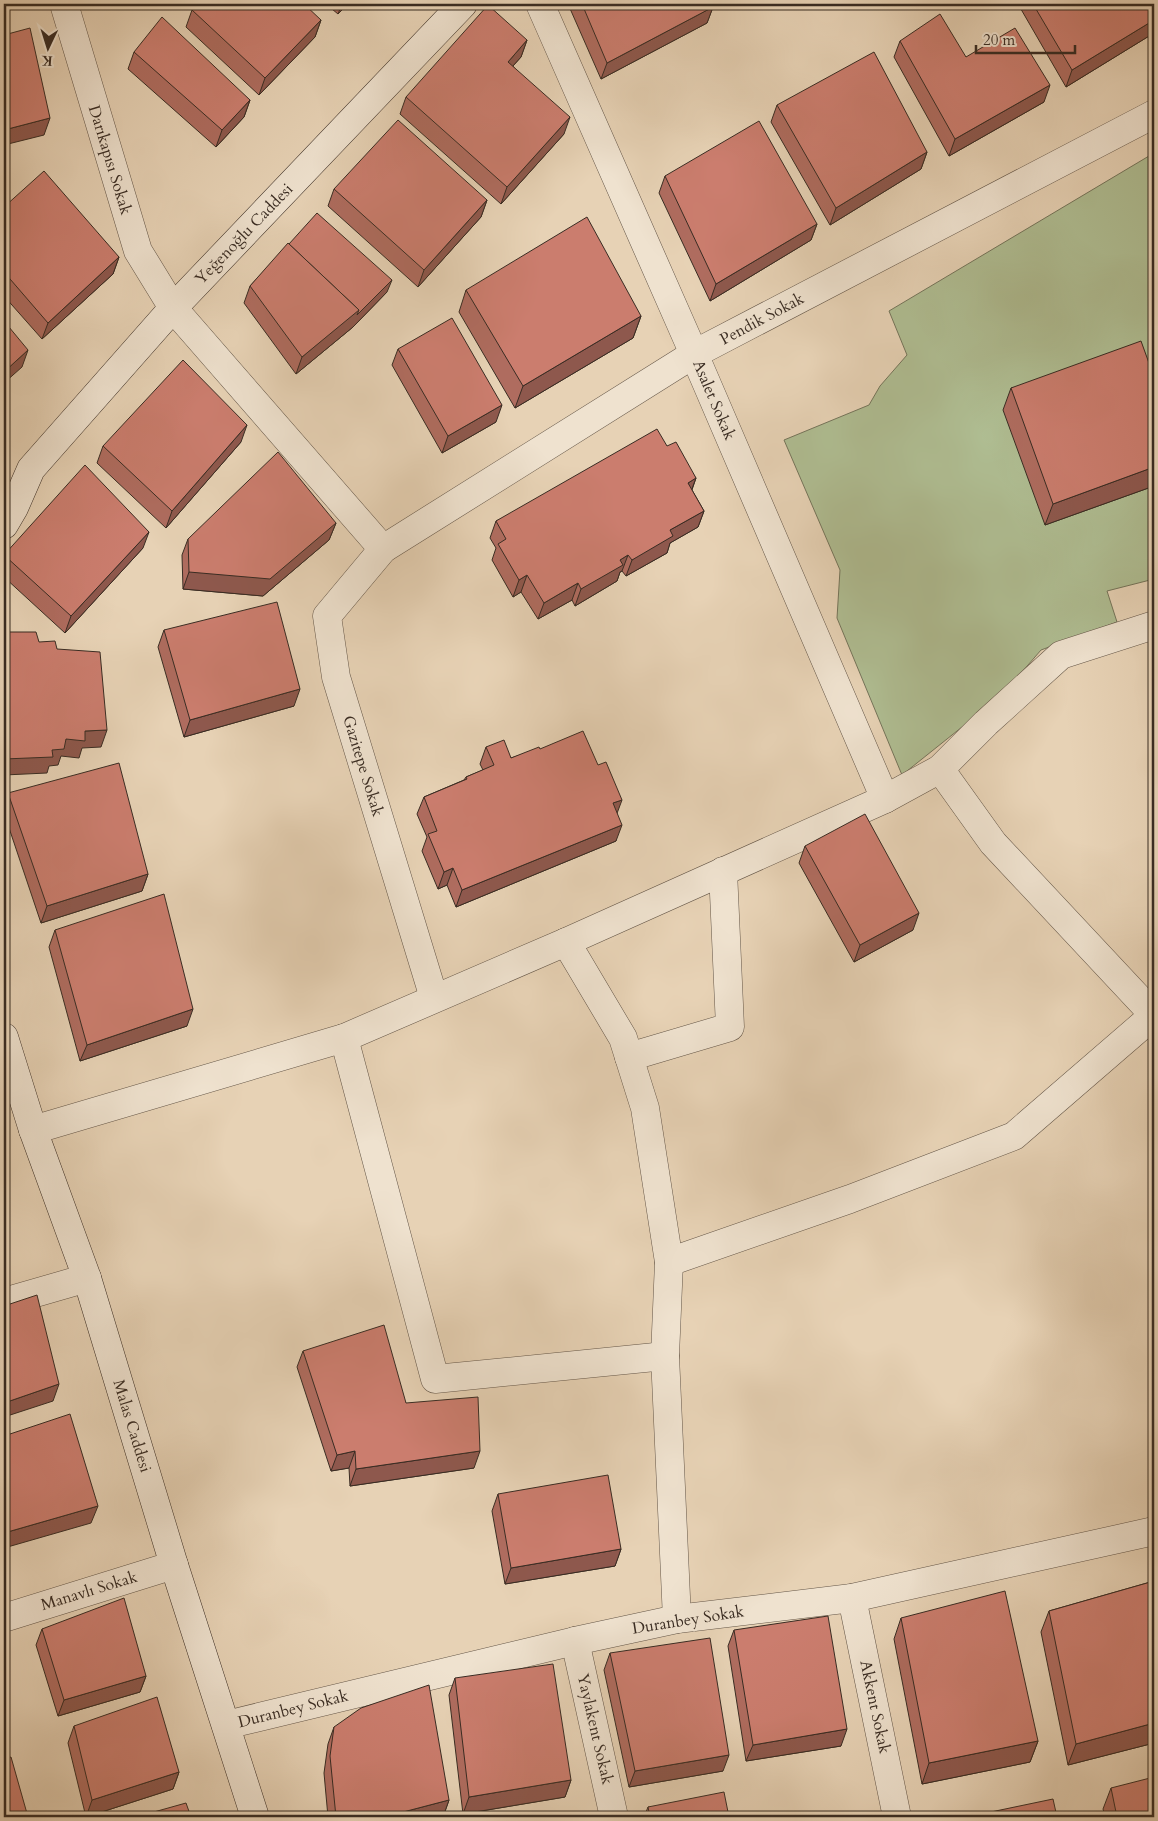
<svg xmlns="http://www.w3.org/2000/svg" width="1158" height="1821" font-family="Cardo,serif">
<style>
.green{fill:#afbd92;stroke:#74745a}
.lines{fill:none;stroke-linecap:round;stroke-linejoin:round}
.street-casing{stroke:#645648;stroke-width:29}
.secondary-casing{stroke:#392c23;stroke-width:29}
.street{stroke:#efe2cf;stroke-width:28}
.secondary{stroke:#efe2cf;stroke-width:28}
.wall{fill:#af6c5f;stroke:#392c23}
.shaded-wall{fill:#8e584d;stroke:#392c23}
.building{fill:#cb7d6e;stroke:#392c23}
.labels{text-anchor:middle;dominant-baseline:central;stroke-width:4.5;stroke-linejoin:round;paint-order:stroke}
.street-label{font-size:16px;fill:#392c23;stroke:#efe2cf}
</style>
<rect width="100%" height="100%" fill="#e7d2b5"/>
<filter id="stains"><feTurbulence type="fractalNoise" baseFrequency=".004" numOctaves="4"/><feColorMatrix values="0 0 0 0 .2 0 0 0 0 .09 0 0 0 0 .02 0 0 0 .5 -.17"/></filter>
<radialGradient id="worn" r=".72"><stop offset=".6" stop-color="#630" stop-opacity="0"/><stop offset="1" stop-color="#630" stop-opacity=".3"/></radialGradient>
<!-- green -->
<path class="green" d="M1154,153V579L1107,591L1117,622L1041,650L1002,695L902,775L837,618L840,570L784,440L869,405L880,386L907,355L889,311Z"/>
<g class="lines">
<defs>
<g id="street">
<path d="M64,4L138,251L173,308L383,549"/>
<path d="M540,4L694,354L885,799"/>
<path d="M940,769L993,843L1154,1015"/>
<path d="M566,942L623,1038L645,1108L669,1262L665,1356L677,1619"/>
<path d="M434,998L336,677L327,616L383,549L694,354L1154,114"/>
<path d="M344,1038L435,1379L665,1356"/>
<path d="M629,1057L730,1027L723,871"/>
<path d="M33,1130L344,1038L566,942L885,799L940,769L986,723L1061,655L1154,625"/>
<path d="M669,1262L850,1199L1014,1136L1154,1015"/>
<path d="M4,1302L87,1278"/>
<path d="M852,1598L897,1817"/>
<path d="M4,1618L174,1565"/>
<path d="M575,1641L614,1817"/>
<path d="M226,1725L575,1641L677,1619L852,1598L1154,1531"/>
</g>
<g id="secondary">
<path d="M4,525L14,508L31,469L173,308L463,4"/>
<path d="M4,1037L33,1130L87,1278L174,1565L255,1817"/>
</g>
</defs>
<!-- street casing -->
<use href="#street" class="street-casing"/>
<!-- secondary casing -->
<use href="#secondary" class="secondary-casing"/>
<!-- street -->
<use href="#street" class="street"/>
<!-- secondary -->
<use href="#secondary" class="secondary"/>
</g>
<!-- wall -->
<g class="wall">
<path d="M326,4H348L338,14Z"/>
<path d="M568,4H712L713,7L707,23L601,79Z"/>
<path d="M1018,4H1154V33L1066,87Z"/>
<path d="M192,10L321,20L315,37L259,95L186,27Z"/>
<path d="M527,40L521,57L513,66L564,134L501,204L400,114L406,97Z"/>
<path d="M900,41L966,57L1044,102L949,156L894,57Z"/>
<path d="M134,52L250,100L244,117L216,147L128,69Z"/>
<path d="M777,105L927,152L921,169L830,225L771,122Z"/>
<path d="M665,176L817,224L811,240L710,301L659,193Z"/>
<path d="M334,189L487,200L481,217L418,287L328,206Z"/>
<path d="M4,207L119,257L113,274L42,339L4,296Z"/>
<path d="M289,244L387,292L353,327L296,374L244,303L250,286Z"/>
<path d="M466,290L641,316L633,338L515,408L459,312Z"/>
<path d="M398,349L496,422L442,453L392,365Z"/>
<path d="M1154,377V486L1045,525L1003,410L1011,388Z"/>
<path d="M241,442L166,528L97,463L103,446Z"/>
<path d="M667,446L696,478L692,490L704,511L698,527L670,543L667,553L626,576L622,571L620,572L617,581L575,606L572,600L538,619L521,592L513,597L492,560L496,548L490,538L496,521Z"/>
<path d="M336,523L329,540L263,596L183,589L182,555L188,539Z"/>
<path d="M143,548L65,633L4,577V555Z"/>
<path d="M164,630L294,706L184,737L158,647Z"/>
<path d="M486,747L511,758L540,749L617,813L616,841L456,907L447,885L438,889L422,851L427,837L417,814L424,797L464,780L466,777L483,770L480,764Z"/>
<path d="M8,793L148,874L142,891L41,923L4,813V806Z"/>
<path d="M805,846L913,930L854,962L799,863Z"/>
<path d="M55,930L187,1026L80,1061L49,947Z"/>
<path d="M303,1351L406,1403L474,1468L350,1486L349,1468L331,1471L297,1367Z"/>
<path d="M498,1494L621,1549L615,1566L505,1584L492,1511Z"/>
<path d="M1154,1581V1743L1068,1765L1041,1632L1049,1611Z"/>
<path d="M901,1618L1038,1741L1030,1762L922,1784L894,1639Z"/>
<path d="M42,1629L146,1676L140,1692L58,1716L36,1645Z"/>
<path d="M734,1630L841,1746L746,1761L728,1646Z"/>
<path d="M610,1653L723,1771L629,1787L604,1670Z"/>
<path d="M455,1678L571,1780L565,1797L463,1814L449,1695Z"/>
<path d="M74,1726L179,1772L173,1789L86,1817L68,1743Z"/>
<path d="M334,1727L449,1800L443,1817H328L324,1773L328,1744Z"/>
<path d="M1111,1788L1154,1817H1105L1103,1809Z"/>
<path d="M648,1807L729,1817H644Z"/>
</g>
<!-- shaded-wall -->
<g class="shaded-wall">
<path d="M342,4H348L338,14Z"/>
<path d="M713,7L707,23L601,79L607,63Z"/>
<path d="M321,20L315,37L259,95L265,78Z"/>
<path d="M1154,20V33L1066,87L1072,70Z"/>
<path d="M527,40L521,57L502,78L508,62Z"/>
<path d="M1050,85L1044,102L949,156L955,139Z"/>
<path d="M250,100L244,117L216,147L222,130Z"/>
<path d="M570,117L564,134L501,204L507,187Z"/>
<path d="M50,118L44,135L4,145V130Z"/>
<path d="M927,152L921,169L830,225L836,208Z"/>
<path d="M487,200L481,217L418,287L424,270Z"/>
<path d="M817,224L811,240L710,301L716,284Z"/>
<path d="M119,257L113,274L42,339L48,323Z"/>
<path d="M392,280L387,292L353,327L296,374L302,357Z"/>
<path d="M641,316L633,338L515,408L523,386Z"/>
<path d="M28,350L22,367L4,383V372Z"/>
<path d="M502,405L496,422L442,453L448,436Z"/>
<path d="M247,425L241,442L166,528L172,511Z"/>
<path d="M1154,467V486L1045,525L1053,504Z"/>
<path d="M696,478L690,494L688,483Z"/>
<path d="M704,511L698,527L670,543L667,553L626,576L632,560L670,530Z"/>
<path d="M336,523L329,540L263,596L183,589L189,572Z"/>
<path d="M149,532L143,548L65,633L71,616Z"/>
<path d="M628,555L622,571L620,572L617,581L575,606L581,589L620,560Z"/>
<path d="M527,575L521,592L513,597L519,580Z"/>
<path d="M578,583L572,600L538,619L544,603Z"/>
<path d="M300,689L294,706L184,737L190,720Z"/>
<path d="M107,730L101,747L82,748L79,758L61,756L58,765L49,766L47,773L4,775V759L52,750L66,739L85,731Z"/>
<path d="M622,800L616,816L613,803Z"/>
<path d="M622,825L616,841L456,907L462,890Z"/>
<path d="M453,868L447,885L438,889L444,872Z"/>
<path d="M148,874L142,891L41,923L47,906Z"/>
<path d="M919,913L913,930L854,962L860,945Z"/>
<path d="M193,1009L187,1026L80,1061L87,1045Z"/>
<path d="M59,1384L53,1401L4,1417V1403Z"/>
<path d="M355,1451L349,1468L331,1471L337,1455Z"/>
<path d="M480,1451L474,1468L350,1486L356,1469Z"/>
<path d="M98,1506L91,1523L4,1548V1533Z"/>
<path d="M621,1549L615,1566L505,1584L511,1568Z"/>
<path d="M146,1676L140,1692L58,1716L64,1700Z"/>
<path d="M1154,1723V1743L1068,1765L1076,1744Z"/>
<path d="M847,1729L841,1746L746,1761L753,1745Z"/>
<path d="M1038,1741L1030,1762L922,1784L929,1763Z"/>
<path d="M729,1755L723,1771L629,1787L635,1771Z"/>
<path d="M179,1772L173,1789L86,1817L92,1800Z"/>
<path d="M571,1780L565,1797L463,1814L469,1797Z"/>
<path d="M449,1800L443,1817H384Z"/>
</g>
<!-- building -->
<g class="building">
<path d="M197,4H304L321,20L265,78L192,10Z"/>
<path d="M582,4H712L713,7L607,63Z"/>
<path d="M1033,4H1154V20L1072,70Z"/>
<path d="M488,5L527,40L508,62L570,117L507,187L406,97Z"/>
<path d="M940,14L966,57L1015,28L1050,85L955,139L900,41Z"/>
<path d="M162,17L250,100L222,130L134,52Z"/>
<path d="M30,28L50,118L4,130V35Z"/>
<path d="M874,52L927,152L836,208L777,105Z"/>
<path d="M398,120L487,200L424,270L334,189Z"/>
<path d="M759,121L817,224L716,284L665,176Z"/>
<path d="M44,171L119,257L48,323L4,272V207Z"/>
<path d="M317,213L392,280L357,315L359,310L289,244Z"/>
<path d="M587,217L641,316L523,386L466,290Z"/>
<path d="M288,243L359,310L302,357L250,286Z"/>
<path d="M452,318L502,405L448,436L398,349Z"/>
<path d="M4,321L28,350L4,372Z"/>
<path d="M1141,341L1154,377V467L1053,504L1011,388Z"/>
<path d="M183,360L247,425L172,511L103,446Z"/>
<path d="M657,429L667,446L676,442L696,478L688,483L704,511L670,530L673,536L632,560L628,555L620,560L623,565L581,589L578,583L544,603L527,575L519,580L498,544L506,539L496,521Z"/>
<path d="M278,452L336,523L270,579L189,572L188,539Z"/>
<path d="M85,465L149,532L71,616L4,555Z"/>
<path d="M277,602L300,689L190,720L164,630Z"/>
<path d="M4,632H36L39,642L55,641L57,649L100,652L107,730L85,731V741L66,739L64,749L52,750L53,757L4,759Z"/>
<path d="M583,731L598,765L606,762L622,800L613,803L622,825L462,890L453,868L444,872L428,834L437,831L424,797L467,779L466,777L494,765L486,747L504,740L511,758L539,747L540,749Z"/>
<path d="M119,763L148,874L47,906L8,793Z"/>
<path d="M865,814L919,913L860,945L805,846Z"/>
<path d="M164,894L193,1009L87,1045L55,930Z"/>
<path d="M37,1295L59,1384L4,1403V1306Z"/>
<path d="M384,1325L406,1403L478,1397L480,1451L356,1469L355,1451L337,1455L303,1351Z"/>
<path d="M70,1414L98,1506L4,1533V1436Z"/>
<path d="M608,1475L621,1549L511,1568L498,1494Z"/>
<path d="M1154,1581V1723L1076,1744L1049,1611Z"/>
<path d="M1005,1591L1038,1741L929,1763L901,1618Z"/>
<path d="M124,1598L146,1676L64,1700L42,1629Z"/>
<path d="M828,1616L847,1729L753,1745L734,1630Z"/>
<path d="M710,1638L729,1755L635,1771L610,1653Z"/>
<path d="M553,1664L571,1780L469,1797L455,1678Z"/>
<path d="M429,1685L449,1800L384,1817H336L330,1756L334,1727L361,1708Z"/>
<path d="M157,1697L179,1772L92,1800L74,1726Z"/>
<path d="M11,1757L28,1817H4V1759Z"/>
<path d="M1154,1777V1817H1117L1111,1788Z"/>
<path d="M724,1792L729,1817H650L648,1807Z"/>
<path d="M1053,1799L1057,1817H967Z"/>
<path d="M186,1803L191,1817H136Z"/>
</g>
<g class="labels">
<!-- street labels -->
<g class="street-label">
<text transform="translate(110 160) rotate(73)">Darıkapısı Sokak</text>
<text transform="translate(244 234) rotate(-46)">Yeğenoğlu Caddesi</text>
<text transform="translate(762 319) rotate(-28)">Pendik Sokak</text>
<text transform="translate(714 400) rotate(67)">Asalet Sokak</text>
<text transform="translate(363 766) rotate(73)">Gazitepe Sokak</text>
<text transform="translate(132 1426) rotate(73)">Malas Caddesi</text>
<text transform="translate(89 1591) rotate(-17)">Manavlı Sokak</text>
<text transform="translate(688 1620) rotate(-9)">Duranbey Sokak</text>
<text transform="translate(875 1707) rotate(78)">Akkent Sokak</text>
<text transform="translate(293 1709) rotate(-14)">Duranbey Sokak</text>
<text transform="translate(595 1729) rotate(77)">Yaylakent Sokak</text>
</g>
</g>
<!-- margin -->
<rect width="1158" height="1821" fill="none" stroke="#e7d2b5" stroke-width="20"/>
<rect x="5" y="5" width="1148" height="1811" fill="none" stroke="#392c23" stroke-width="2.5"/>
<rect x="10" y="10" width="1138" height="1801" fill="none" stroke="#392c23"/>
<!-- north arrow -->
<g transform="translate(48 48) rotate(184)" stroke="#efe2cf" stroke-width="4" paint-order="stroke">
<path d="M0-4L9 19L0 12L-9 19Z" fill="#392c23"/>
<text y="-8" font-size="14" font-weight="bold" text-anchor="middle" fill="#392c23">K</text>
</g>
<!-- scale -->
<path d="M976 45v8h99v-8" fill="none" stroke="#392c23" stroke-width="2.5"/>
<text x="983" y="45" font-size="15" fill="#392c23" stroke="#efe2cf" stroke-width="4" paint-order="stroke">20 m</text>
<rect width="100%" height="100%" filter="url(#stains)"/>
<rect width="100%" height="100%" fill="url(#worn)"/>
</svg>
